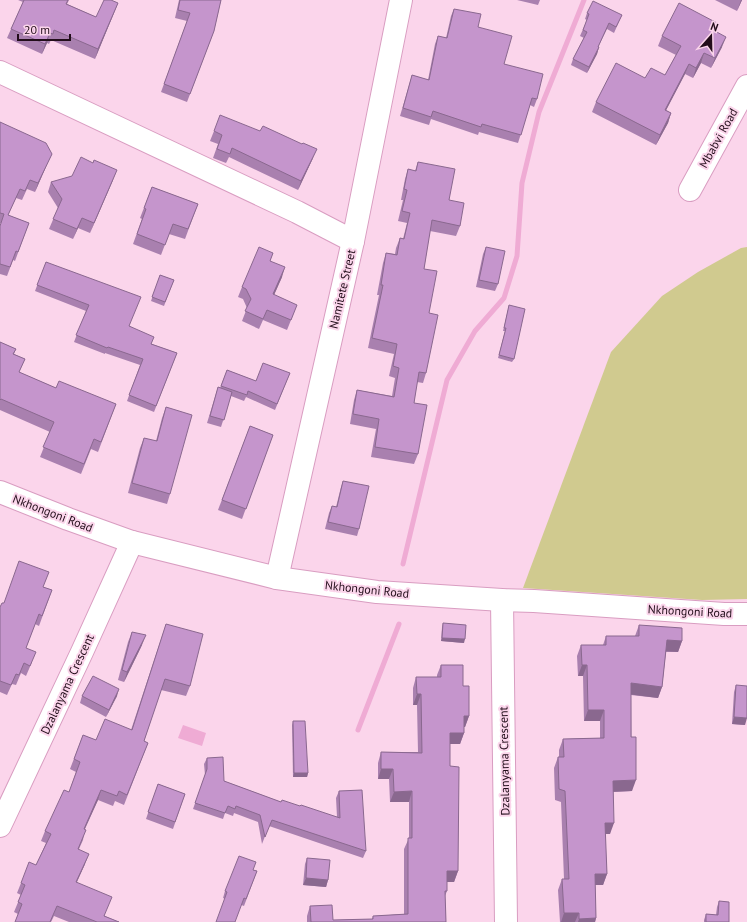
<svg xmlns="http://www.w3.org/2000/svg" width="747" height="922" font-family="'PT Sans',sans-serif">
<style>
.green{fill:#d0ca8f}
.water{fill:#efabd4}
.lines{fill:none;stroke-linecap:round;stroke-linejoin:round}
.stream{stroke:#efabd4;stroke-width:5}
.minor-casing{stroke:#d99dc1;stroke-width:24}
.minor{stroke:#fff;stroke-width:22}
.wall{fill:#a980af}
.shaded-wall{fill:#8a688f}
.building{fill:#c595cc;stroke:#8a688f}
.labels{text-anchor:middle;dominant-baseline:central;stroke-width:4;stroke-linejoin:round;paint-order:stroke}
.street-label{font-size:12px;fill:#220d1a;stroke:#fbd5eb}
</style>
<rect width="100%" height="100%" fill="#fbd5eb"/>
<!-- green -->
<path class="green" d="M747,247V599L702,600L523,588L611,352L662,296L698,272L741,248Z"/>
<!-- water -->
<path class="water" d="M183,725L206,733L202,746L178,738Z"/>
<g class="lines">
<!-- stream -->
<g class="stream">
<path d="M403,564L447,380L475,331L504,298L517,256L522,183L539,112L584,0"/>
<path d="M358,730L399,624"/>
</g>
<defs>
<g id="minor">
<path d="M0,72L297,212L353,241"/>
<path d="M690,190L747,86"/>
<path d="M0,492L68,519L132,542L277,578L377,592L502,600L534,601L724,614H747"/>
<path d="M277,578L353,241L401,0"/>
<path d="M502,600L506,922"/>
<path d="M0,826L82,652L132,542"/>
</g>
</defs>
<!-- minor casing -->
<use href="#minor" class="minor-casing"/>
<!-- minor -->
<use href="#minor" class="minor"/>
</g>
<!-- wall -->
<g class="wall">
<path d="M18,0H69L67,4L96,17L118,3L95,59L51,40L49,44L47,43L42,54L7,38L23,2Z"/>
<path d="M179,0H221L214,31L187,102L161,92L187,21L175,18Z"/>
<path d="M517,0H540L538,5Z"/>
<path d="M715,0H742L737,11Z"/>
<path d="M454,9L478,27L504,64L537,99L534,107L530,105L518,143L479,132L478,135L431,119L429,125L400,116L412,75L428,80L435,44L438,36L446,38L451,16Z"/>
<path d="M587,13L622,15L614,33L607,29L598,47H599L597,54L587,73L571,65L573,59L584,38L580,36L587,20L585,19Z"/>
<path d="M714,31L722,47L711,68L701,63L693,78L685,74L666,110L671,113L668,123L656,145L592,112L596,102L645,78L665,75L676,55L658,46L662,36Z"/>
<path d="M0,122L52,154L48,162L35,192L27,189L22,200L16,198L8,215L29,223L15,261L13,260L7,276L0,274V226L1,223H0Z"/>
<path d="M214,131L313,158L298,190L229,157L226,163L213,158L218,144L210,141Z"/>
<path d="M418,162L449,200L460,226L456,236L430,231L424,269L429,313L426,373L423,383L417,382L414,403L418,454L414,464L371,457L376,429L350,424L354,400L357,390L392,396L395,378L389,376L394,354L368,348L379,295H377L383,263L386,253L395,254L396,248L400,238L403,239L407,223L398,221L403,200H401L405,179L408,169L415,171Z"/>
<path d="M113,180L90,233L78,228L73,239L49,229L58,208L48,192L51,182Z"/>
<path d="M152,187L198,204L185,239L169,234L161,255L133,244L142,219L140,218Z"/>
<path d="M486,247L498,284L495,291L476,287L483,254Z"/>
<path d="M273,253L270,261L282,277L274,295L293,315L287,330L263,320L259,329L242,321L247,308L243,299L238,297L242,287Z"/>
<path d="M46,262L130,326L152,344L177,353L154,412L127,401L140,365L105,353V354L74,342L86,311L35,291Z"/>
<path d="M160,275L174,280L164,306L151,301Z"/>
<path d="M509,305L514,359L512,362L498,358L505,331H503Z"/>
<path d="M0,342L16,349L14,354L25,359L19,372L56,388L116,404L98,452L91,449L81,474L40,457L50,432L0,410Z"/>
<path d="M227,370L256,381L290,373L275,410L246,397L244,401L231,396L221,427L207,423L218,387L220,388Z"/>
<path d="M166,407L170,494L167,504L128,493L140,448L144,438L156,441L162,418Z"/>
<path d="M250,426L273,435L242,519L218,510Z"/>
<path d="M343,481L359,529L357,536L325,529L329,513L332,506L336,507L341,487Z"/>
<path d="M43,587L52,590L39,626L35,624L26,648L32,662L26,676L21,673L16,685L12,684L7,695L0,692V607L4,603Z"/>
<path d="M443,623L464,643L441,641L442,627Z"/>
<path d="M166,624L190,686L186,696L161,690L144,741L148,743L124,805L115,801L113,806L98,800L85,829L83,840L79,849L85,864L77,882L105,916L119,922H69L54,916L51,922H15L18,914L14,912L21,895L17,893L21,883L36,865L46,843L41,841L45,831L69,792L76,772L70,769L83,735L96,740L131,730Z"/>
<path d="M639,625L682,641L678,652H666L662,687L658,698L631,695L632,791L613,792L610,834H605L607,874L603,885H595L596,918L595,922H560L558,890L562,879H564L561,802L555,800L554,768L558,757H559V750L563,739L600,738V721H584L583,676H578L577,656L581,645H603L606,636H635Z"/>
<path d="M132,632L142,645L124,682L118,680L128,642Z"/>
<path d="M441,665L463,686L469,716L465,727H464V733L460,744H450V766L458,871L454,882H447V891L445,896L446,922H307V916L310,906L333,920L372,919L373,916L404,914V849L409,838V802H390L389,779H378V763L381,752H418L417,705H413V688L416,677H437V675Z"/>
<path d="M736,685L745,725L732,724L734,692Z"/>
<path d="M82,696H117L106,717L80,703Z"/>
<path d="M293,721L308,773L307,777H293L292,725Z"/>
<path d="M207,758L224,781L281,802L337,817L336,798L339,791L366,851L363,858L269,826L262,844L258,822L234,813L233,816L225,813L223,819L193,809L205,775L204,764Z"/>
<path d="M158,784L185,794L173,829L146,819Z"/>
<path d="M307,858L328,880L326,887L303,885L305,864Z"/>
<path d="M253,870L257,871L244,906L223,898L225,891Z"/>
<path d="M719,901L729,922H704V920L706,914L716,915L717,907Z"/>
</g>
<!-- shaded-wall -->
<g class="shaded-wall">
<path d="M741,0H742L737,11Z"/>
<path d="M118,3L114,13L95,59L98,49Z"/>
<path d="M50,33L47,43L42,54L45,44Z"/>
<path d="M726,37L722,47L711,68L715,58Z"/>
<path d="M599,47L597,54L587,73L589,67Z"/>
<path d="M704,53L701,63L693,78L696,68Z"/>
<path d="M689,64L685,74L661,120L665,110Z"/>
<path d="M671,113L668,123L656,145L660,135Z"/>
<path d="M317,149L313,158L298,190L301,181Z"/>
<path d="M52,154L48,162L35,192L38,183Z"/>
<path d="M117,170L113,180L90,233L94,223Z"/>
<path d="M82,218L78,228L73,239L77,229Z"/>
<path d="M285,267L282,277L270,304L273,294Z"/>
<path d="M146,635L142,645L124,682L127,672Z"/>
<path d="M442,638L465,639L464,643L441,641Z"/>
<path d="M667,640L682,641L678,652L663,651Z"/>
<path d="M582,665H587L583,676H578Z"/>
<path d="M631,683L662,687L658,698L627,694Z"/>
<path d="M119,689L117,696L106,717L109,710Z"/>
<path d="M417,694H421L417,705H413Z"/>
<path d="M588,710H604L600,721H584Z"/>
<path d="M464,716H469L465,727H460Z"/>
<path d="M734,717L747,718L745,725L732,724Z"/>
<path d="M450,733H464L460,744H446Z"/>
<path d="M381,769H393L389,779H378Z"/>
<path d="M294,773H308L307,777H293Z"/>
<path d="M636,780L632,791L609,792L613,781Z"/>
<path d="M101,790L98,800L80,839L84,829Z"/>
<path d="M412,791L409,802H390L394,792Z"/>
<path d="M605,823H614L610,834H601Z"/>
<path d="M89,854L85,864L72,892L76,882Z"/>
<path d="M447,871H458L454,882H443Z"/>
<path d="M595,874H607L603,885H591Z"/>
<path d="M306,878L328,880L326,887L303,885Z"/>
<path d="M564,913H579L575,922H561Z"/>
<path d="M596,918L595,922H578L579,919Z"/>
</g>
<!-- building -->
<g class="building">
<path d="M24,0H68L66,4L96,17L104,0H111L118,3L98,49L54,30L53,34L50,33L45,44L11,29Z"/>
<path d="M180,0H221L214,31L190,94L164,84L190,13L178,10Z"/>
<path d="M593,1L622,15L616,27L609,23L598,47H599L589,67L573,59L587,32L583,30L589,14L587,13Z"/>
<path d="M679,3L717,23L713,30L726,37L715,58L704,53L696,68L689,64L665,110L671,113L660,135L596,102L616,63L645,78L651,68L665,75L681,46L662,36Z"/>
<path d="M454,9L481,14L478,27L512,36L504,64L543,74L537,99L532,98L521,135L482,124L481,127L433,111L431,117L403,108L412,75L429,80L438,36L447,38Z"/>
<path d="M220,115L260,131L263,126L302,144L303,143L317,149L301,181L232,148L230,154L217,149L222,135L214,131Z"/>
<path d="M0,122L46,143L52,154L38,183L30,180L25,191L20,189L8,215L29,223L18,252L16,251L10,267L0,264V226L4,214L0,213Z"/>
<path d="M81,157L93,163L94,160L117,170L94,223L82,218L77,229L53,219L62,199L51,182L72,176Z"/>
<path d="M418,162L455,169L449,200L464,203L460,226L432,220L424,269L437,271L429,313L438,315L426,373L419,372L414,403L427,405L418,454L375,447L379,419L353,414L357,390L394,397L399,368L393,366L397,344L372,338L383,285H381L386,253L397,255L400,238L404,239L410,213L402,211L407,190L404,189L408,169L416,171Z"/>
<path d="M152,187L198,204L188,229L173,224L165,245L137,234L146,209L144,208Z"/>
<path d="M259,247L273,253L270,261L285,267L273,294L297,305L291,320L267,310L263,319L245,311L251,299L246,289L242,287Z"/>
<path d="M486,247L505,251L498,284L479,280Z"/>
<path d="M46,262L141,297L129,326L154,337L151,344L177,353L156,406L129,395L143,359L108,347L107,348L76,335L89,305L37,285Z"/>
<path d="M160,275L174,280L165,302L152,297Z"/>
<path d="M509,305L525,309L514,359L499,355L506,328H504Z"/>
<path d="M0,342L16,349L13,354L25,359L19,372L56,388L59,381L116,404L101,442L94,439L84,464L43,447L54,422L1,399L0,400Z"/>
<path d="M263,363L290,373L277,404L248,391L247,395L221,386L227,370L256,381Z"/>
<path d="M218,387L232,392L224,420L210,416Z"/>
<path d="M166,407L192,415L170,494L132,483L144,438L157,441Z"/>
<path d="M250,426L273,435L246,509L222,500Z"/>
<path d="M343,481L369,486L359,529L328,522L332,506L337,507Z"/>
<path d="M19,561L49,572L43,587L52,590L42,616L39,614L26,648L36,652L30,666L24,663L19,675L16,674L11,685L0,681V607L2,603H4Z"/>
<path d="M443,623L466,625L465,639L442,638Z"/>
<path d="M166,624L203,634L190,686L165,679L144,741L148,743L127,795L119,791L117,796L101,790L84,829L86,830L78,849L89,854L76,882L112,897L104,916L119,922H97L57,906L50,922H15L22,904L18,902L25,885L21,883L29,862L36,865L51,834L45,831L64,790L69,792L80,762L74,759L83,735L96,740L105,719L132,730Z"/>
<path d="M639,625L682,628V641L667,640L662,687L631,683V737H636V780L613,781L614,823H605L607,874H595L596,918L579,919V913H564L562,879H569L565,791L559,789L558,757H564L563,739L604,738V710H588L587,665H582L581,645H606V636H639Z"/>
<path d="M132,632L146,635L127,672L122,670Z"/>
<path d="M441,665H463V686H469V716H464V733H450V766L459,767L458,871H447V891H445L446,922H311L310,906L332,905L333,920L373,919V916L408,914V838H412V791L394,792L393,769H381V752L422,753L421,694H417L416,677H441Z"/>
<path d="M93,676L119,689L109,710L82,696Z"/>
<path d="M736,685L747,686V718L734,717Z"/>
<path d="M293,721H305L308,773H294Z"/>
<path d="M223,757L224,781L281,802L282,800L300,806L301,805L340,818L339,791L362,790L366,851L272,820L265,837L260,815L236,806L235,809L228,806L225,813L195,803L207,769V758Z"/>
<path d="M158,784L185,794L175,822L148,812Z"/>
<path d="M239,856L256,862L253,870L257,871L246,899L244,898L235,922H216L227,892L225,891Z"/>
<path d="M307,858L330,860L328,880L306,878Z"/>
<path d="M719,901L729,902V922H706V914L718,915Z"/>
</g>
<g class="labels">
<!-- street labels -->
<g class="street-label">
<text transform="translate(718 138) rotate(-61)">Mbabvi Road</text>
<text transform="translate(342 289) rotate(-77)">Namitete Street</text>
<text transform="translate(53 513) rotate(21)">Nkhongoni Road</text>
<text transform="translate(367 589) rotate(6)">Nkhongoni Road</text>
<text transform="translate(690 611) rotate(3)">Nkhongoni Road</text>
<text transform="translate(67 684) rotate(-65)">Dzalanyama Crescent</text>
<text transform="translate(504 761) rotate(-91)">Dzalanyama Crescent</text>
</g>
</g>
<!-- north arrow -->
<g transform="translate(711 36) rotate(20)" stroke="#fbd5eb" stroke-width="3" paint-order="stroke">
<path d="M0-3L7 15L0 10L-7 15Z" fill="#220d1a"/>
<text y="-6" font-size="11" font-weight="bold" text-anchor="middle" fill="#220d1a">N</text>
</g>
<!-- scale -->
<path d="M18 34v6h52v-6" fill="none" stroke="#220d1a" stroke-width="2"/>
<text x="24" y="34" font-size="12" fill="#220d1a" stroke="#fbd5eb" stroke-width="3" paint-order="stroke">20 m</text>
</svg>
